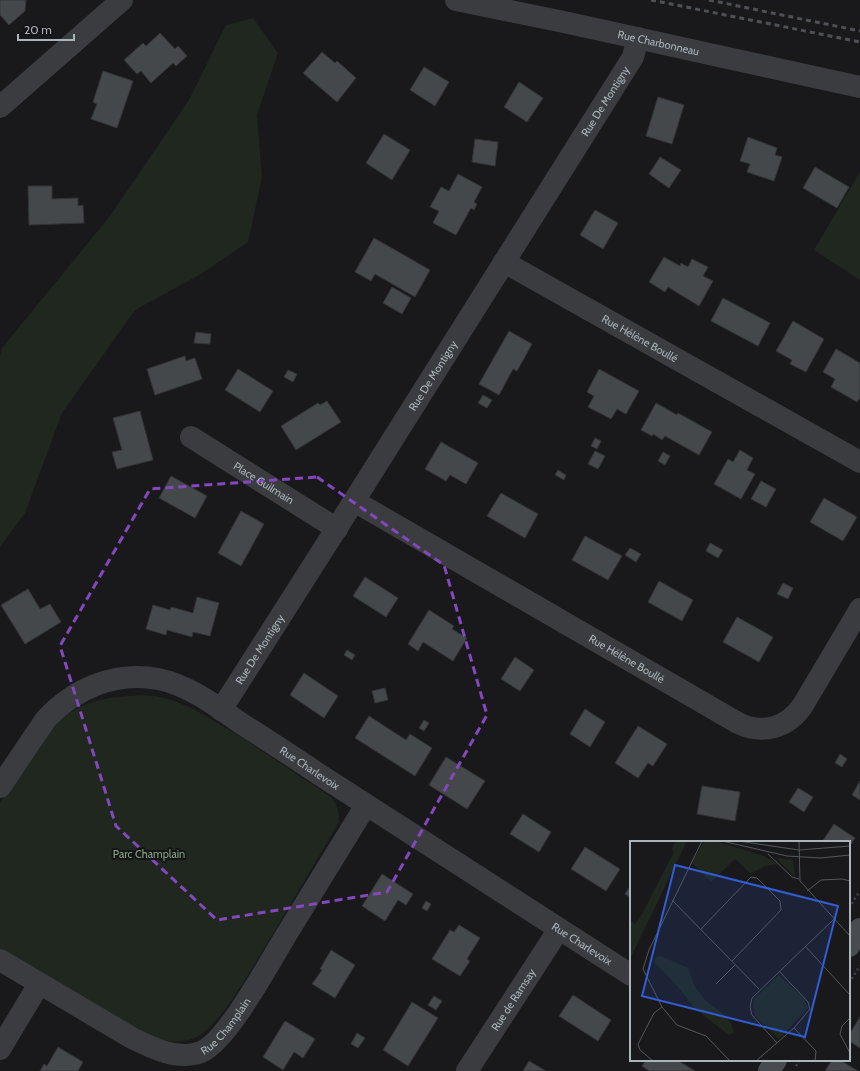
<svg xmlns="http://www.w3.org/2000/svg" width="860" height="1071" font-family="Cabin,sans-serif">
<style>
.green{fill:#1f271f}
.building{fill:#45484b;stroke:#333437}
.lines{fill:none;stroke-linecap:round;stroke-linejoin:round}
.path{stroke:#404347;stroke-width:2.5;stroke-dasharray:2 3;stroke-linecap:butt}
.street{stroke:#3a3c40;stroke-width:22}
.secondary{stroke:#484c50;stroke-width:22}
.rail{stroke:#4d5155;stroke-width:3;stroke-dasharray:5 4;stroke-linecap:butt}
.marked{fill:none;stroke:#8547be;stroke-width:3;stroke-dasharray:8 5;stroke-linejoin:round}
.labels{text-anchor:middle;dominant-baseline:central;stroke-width:4;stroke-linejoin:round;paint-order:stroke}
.street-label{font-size:11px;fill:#abb3bb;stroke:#141416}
.park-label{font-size:11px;fill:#87a682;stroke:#141416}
.inset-road{fill:none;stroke:#53575b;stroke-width:1}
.view{fill:#325dd4;fill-opacity:0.15;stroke:#325dd4;stroke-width:2}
.inset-edge{fill:none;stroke:#abb3bb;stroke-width:2}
</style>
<rect width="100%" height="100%" fill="#19191b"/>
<!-- green -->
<g class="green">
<path d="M253,18L278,53L257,115L262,177L248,242L201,274L135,310L62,413L25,513L0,547V355L2,348L110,216L189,100L226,25Z"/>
<path d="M860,172V280L814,250Z"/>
<path d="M139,695L156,696L172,700L194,709L244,739L331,797C338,806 339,810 339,822C314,865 289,907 263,950C248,975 226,1015 203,1033C187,1045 168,1042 150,1038L41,975L0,949V803L40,741L63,718L75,709L92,702L109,698Z"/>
</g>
<!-- building -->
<g class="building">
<path d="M0,0H26L25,11L9,25L0,15Z"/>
<path d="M160,33L175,49L178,46L187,56L176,66L173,63L151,83L141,71L137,74L124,60L143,43L146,46Z"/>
<path d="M322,52L335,63L337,61L356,78L337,102L303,73Z"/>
<path d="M424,67L449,82L435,106L410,90Z"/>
<path d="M103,71L133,81L117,128L91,119L97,104L93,102Z"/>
<path d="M519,82L543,98L527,122L504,107Z"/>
<path d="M658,97L684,105L672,144L646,136Z"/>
<path d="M384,134L410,150L392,180L366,163Z"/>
<path d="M748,137L777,148L775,155L782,157L774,181L747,172L750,164L740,161Z"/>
<path d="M475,139L498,142L495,166L472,162Z"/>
<path d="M660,157L681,170L669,188L649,174Z"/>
<path d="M815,167L849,187L837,208L803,188Z"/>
<path d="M458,174L482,187L474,202L477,204L474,210L471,208L456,235L433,223L439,211L430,207L441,187L449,191Z"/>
<path d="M28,186H52V199L78,198V206L83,205L84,223L29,225Z"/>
<path d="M595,210L618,223L603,249L580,235Z"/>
<path d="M374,238L430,270L415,297L375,274L371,281L355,272Z"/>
<path d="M664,257L680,266L681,263L688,267L692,259L708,267L703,276L713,281L699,306L668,287L665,292L649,282Z"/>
<path d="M392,287L411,298L402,314L383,303Z"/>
<path d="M723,298L770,323L758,346L711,321Z"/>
<path d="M793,321L824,339L806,372L790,364L792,360L776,351Z"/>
<path d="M509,331L532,344L517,371L513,369L499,395L479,384Z"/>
<path d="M196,332L211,334L210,344L194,343Z"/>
<path d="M836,349L860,363V398L857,402L831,387L835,379L823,372Z"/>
<path d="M185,356L186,361L195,358L202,379L155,395L147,369Z"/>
<path d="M238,369L273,391L260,412L225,390Z"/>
<path d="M599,369L639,391L626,414L617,409L611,419L588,407L594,396L587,392Z"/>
<path d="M288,370L297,374L293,382L284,377Z"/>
<path d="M483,395L492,400L487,408L478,403Z"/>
<path d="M327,401L341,422L296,450L281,426L318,403L320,405Z"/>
<path d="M656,403L677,415L678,413L712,432L699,455L665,436L662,440L653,434L652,436L641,430Z"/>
<path d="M140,411L153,460L117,469L112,452L122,450L113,418Z"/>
<path d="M595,438L601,441L597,449L591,446Z"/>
<path d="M441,442L478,463L466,484L450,475L446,481L425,469Z"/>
<path d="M740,450L753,458L747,470L755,474L741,499L714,484L728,459L733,462Z"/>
<path d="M595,451L605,456L598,469L588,464Z"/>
<path d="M663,452L670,456L665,465L658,461Z"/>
<path d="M558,470L566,475L564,480L555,475Z"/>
<path d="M171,476L207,496L195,518L159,498Z"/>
<path d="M761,481L776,489L766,507L751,499Z"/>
<path d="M501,493L538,514L525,538L487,516Z"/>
<path d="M824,498L857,517L843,541L810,522Z"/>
<path d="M241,511L264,524L241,566L218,553Z"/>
<path d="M585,536L622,556L608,580L572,560Z"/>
<path d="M710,543L723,550L718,558L706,551Z"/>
<path d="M630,548L641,554L636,562L625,555Z"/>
<path d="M365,577L398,598L386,617L353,596Z"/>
<path d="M659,581L693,600L682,621L648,602Z"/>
<path d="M783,583L793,588L788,599L777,594Z"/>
<path d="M28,589L40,609L50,604L61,622L25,644L1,605Z"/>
<path d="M197,597L219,603L210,636L193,632L192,637L167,630L166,635L146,629L153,605L170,610L171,607L193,613Z"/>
<path d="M429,610L454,626L452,629L467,638L453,661L423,642L418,651L408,644Z"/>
<path d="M737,617L773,637L759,662L723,642Z"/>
<path d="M347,650L355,655L352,660L344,655Z"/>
<path d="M515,657L534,670L520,691L501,679Z"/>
<path d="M304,673L338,696L324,718L290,695Z"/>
<path d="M385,688L388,700L375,703L372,691Z"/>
<path d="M585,709L605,722L590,747L570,734Z"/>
<path d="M369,716L406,740L410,734L432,748L415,776L355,738Z"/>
<path d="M424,720L429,723L424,731L419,728Z"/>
<path d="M638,726L667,744L653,766L648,763L638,778L615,763Z"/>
<path d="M840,754L847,759L842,767L835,763Z"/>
<path d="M446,757L485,781L467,809L429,785Z"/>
<path d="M860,781V800L852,795Z"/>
<path d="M702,786L740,792L735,821L697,814Z"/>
<path d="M798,788L813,797L804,812L789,802Z"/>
<path d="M523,814L551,832L539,852L510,834Z"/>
<path d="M834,824L855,838L849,847V842H822Z"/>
<path d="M585,847L620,869L606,891L571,869Z"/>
<path d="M382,874L413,894L406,905L398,900L385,921L362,906Z"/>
<path d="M631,885V898L625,894Z"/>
<path d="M426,901L431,904L427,911L422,908Z"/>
<path d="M459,925L480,938L467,959L470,961L460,976L432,959L450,930L454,932Z"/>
<path d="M331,950L355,965L335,998L312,984L322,970L320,969Z"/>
<path d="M573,995L611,1020L598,1041L559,1016Z"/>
<path d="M434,996L442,1001L436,1010L428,1005Z"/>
<path d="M412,1002L438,1018L408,1066L383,1050Z"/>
<path d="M860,1017V1048L849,1041V1035Z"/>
<path d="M285,1021L315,1039L303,1058L294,1052L283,1070L263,1057Z"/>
<path d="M357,1033L365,1038L358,1048L351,1044Z"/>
<path d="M58,1047L83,1062L78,1071H40L44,1064L47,1066Z"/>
<path d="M646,1060H677L695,1071H649L642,1066Z"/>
<path d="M832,1060H840L858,1071H825Z"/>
<path d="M529,1061L546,1071H523Z"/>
</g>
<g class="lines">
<!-- path -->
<g class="path">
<path d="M849,908L860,891"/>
<path d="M849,983L860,966"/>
<path d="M796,1066L800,1060"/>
</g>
<!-- street -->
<g class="street">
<path id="s1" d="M456,0L564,22L860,87"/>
<path d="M0,107L122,0"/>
<path id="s2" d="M504,262L860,462"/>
<path id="s3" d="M191,437L337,529"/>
<path id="s4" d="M354,501L738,723C762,735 788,728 803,705L860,609"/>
<path id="s5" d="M221,710L354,501L633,57L638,38"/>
<path id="s6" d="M0,787L46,719C75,688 116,671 158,679C189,685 216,706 242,724C267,740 292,756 317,773C421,841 526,908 631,975"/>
<path id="s7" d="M0,960L132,1038C152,1048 178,1061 201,1052C228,1041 271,959 288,932C314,890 340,847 366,805"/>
<path d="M0,1049L39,984"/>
<path id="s8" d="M467,1071L559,929"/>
</g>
<!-- secondary -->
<g class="secondary">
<path d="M849,946L860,929"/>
<path d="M769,1071L776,1060"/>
</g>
<!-- rail -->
<g class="rail">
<path d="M651,0L860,42"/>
<path d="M709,0L860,31"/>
</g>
</g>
<!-- marked area -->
<path class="marked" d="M317,477L444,565L487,715L387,892L217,920L116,826L60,646L150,489Z"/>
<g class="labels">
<!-- street labels -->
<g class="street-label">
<text stroke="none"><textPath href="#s1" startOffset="207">Rue Charbonneau</textPath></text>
<text stroke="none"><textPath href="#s5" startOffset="720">Rue De Montigny</textPath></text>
<text stroke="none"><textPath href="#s2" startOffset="156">Rue Hélène Boullé</textPath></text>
<text stroke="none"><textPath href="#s5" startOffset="396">Rue De Montigny</textPath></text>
<text stroke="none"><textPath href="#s3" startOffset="86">Place Guilmain</textPath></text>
<text stroke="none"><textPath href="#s5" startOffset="72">Rue De Montigny</textPath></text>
<text stroke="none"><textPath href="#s4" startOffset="315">Rue Hélène Boullé</textPath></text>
<text stroke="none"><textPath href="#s6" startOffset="383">Rue Charlevoix</textPath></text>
<text stroke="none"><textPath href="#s6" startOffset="707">Rue Charlevoix</textPath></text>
<text stroke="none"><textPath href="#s8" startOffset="85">Rue de Ramsay</textPath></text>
<text stroke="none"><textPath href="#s7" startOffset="262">Rue Champlain</textPath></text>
</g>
<!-- park labels -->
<g class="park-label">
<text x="149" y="854">Parc Champlain</text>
</g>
</g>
<!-- overview -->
<g transform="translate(630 841)">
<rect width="220" height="220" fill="#19191b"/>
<path d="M46,0H57L0,118V79L5,83L12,73L43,13L42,7ZM74,0H85L134,15L148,23L135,25L121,33L105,18L81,41L62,22ZM149,17L163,19L165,36L147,18ZM31,115L58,127L65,146L77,161L91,171L101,182L104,191L99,194L65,168L49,147L25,122V117ZM149,134L174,158L178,167L149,198L125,175L123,165L124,158Z" fill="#1f271f"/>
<path class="inset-road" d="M72,0L19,109L13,128L32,166L47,184L76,195L100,220M92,0L157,15L191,17L220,14M108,0L169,9L220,5M169,0L170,40L220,95M138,13L162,36L169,38M177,50L191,39L212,38L220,40M42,59L129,148M71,88L121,36L127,37L150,60L151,69L102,120M175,105L220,154M86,143L105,124M220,177L212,185L210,193L220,212M164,187L186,210L185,220M147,202L122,174L120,166L122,157L204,78M23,220L10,209L8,203L24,172L32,166M126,220L164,187L180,168L178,161L149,130"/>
<path class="view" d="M45,24L208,65L175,196L12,155Z"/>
<rect width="220" height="220" class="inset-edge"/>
</g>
<!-- scale -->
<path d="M18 34v6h56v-6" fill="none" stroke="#abb3bb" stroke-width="2"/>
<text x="24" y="34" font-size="12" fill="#abb3bb" stroke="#141416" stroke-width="3" paint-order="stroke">20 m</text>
</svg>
